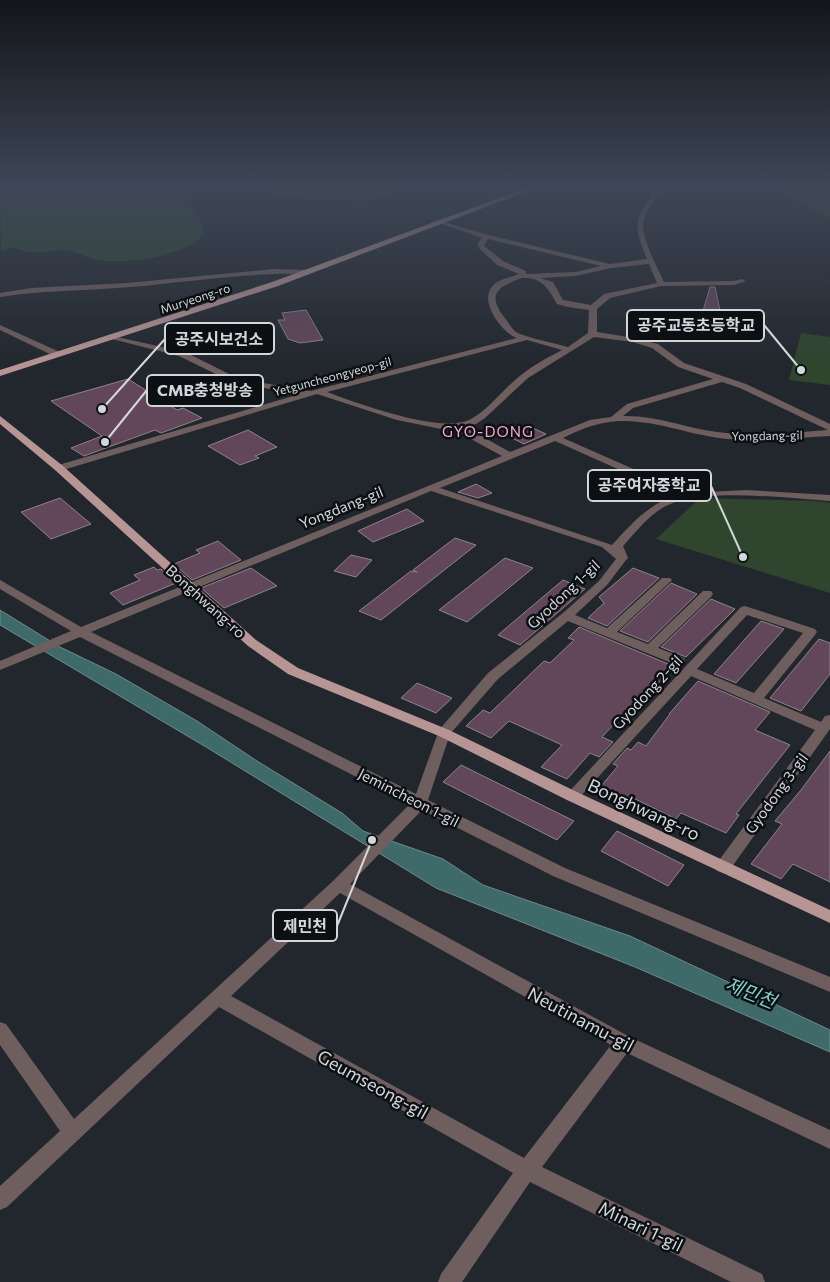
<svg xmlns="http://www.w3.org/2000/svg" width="830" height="1282" font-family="Commissioner,'Noto Sans KR',sans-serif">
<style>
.green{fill:#2f452e}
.water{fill:#3f6a6a;stroke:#6b8b8c}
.building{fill:#62465a;stroke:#8d848a}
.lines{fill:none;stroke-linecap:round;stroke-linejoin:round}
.minor{fill:#6f5e5e;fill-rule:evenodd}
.major{fill:#b79594;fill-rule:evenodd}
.labels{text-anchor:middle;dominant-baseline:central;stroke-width:5;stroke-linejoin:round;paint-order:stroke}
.far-street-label{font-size:12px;fill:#d3d7db;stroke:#0d1013}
.far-quarter-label{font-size:15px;letter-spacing:1px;fill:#f3a7cc;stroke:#0d1013}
.street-label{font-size:15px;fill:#d3d7db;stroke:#0d1013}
.near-street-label{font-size:18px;fill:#d3d7db;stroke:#0d1013}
.near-water-label{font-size:19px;font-style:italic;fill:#82d1d1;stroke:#0d1013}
.leader{fill:none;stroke:#d3d7db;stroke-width:2}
.callout-dot{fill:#d3d7db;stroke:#0d1013;stroke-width:2}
.callout{fill:#0d1013;stroke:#d3d7db;stroke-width:2}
.callout-label{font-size:16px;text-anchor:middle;font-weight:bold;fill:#d3d7db}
</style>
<rect width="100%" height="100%" fill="#22272d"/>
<!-- green -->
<g class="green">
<path d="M0,187H178L198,216L205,232C190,256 125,265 98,260C87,258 76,251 65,250C53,250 41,254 30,252C22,251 17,247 8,248V250L1,251Z"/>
<path d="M260,187H409L365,201L273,196Z"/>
<path d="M793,187H830V219L781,192Z"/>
<path d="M801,333L830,337V385L789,380Z"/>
<path d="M700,498L815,501L830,503V593L656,539Z"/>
</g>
<!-- water -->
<path class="water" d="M0,610L60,647L116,674L197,721L257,761L342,813L363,831L443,859L483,885L630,936L830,1030V1052L635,967L436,888L206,747L0,625Z"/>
<!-- building -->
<g class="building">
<path d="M710,287H715L720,311H703Z"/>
<path d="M306,310L323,340L300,343L288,339L278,320H285L282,313Z"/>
<path d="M128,379L177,410L183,408L202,418L161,433L155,430L84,456L71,448L102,436L51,401Z"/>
<path d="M528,426L546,434L524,444L506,435Z"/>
<path d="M248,430L277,447L255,456L259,458L240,465L208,446Z"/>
<path d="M476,484L492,493L478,498L458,492Z"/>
<path d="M60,498L91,524L51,539L21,512Z"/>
<path d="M407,509L424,521L373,542L358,531Z"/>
<path d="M455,538L476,545L381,620L359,611L411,571L417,572L413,570Z"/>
<path d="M218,541L241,560L192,580L174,564L200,553L196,550Z"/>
<path d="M351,555L372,560L356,577L334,571Z"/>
<path d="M505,558L533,568L467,622L439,610Z"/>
<path d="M154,567L157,570L161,569L176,583L123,605L110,593L140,580L134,575Z"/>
<path d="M251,568L277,586L224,608L201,588Z"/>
<path d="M633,568L659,578L607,626L588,618L604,603L599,597Z"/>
<path d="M563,580L585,589L520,645L498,635Z"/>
<path d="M671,583L697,594L648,642L620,631Z"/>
<path d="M711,599L735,609L686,657L661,647Z"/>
<path d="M761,621L784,629L736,683L714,674Z"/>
<path d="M579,627L673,666L650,693L632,711L628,709L602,737L613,742L599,757L590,753L567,779L541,767L562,745L509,721L491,738L466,726L483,710L490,713L544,661L550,663L574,640L568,638Z"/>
<path d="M819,639L830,643V674L801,711L770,698Z"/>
<path d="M698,681L770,712L755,730L790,745L736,814L739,815L726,833L681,813L676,819L633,798L627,805L597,791L618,766L613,764L627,748L631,750L638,742L646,746L670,714H669Z"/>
<path d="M417,683L452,698L436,713L401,698Z"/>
<path d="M830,751V882L793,864L781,879L751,864L782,824L775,821L801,790Z"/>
<path d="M461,765L574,821L557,840L443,782Z"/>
<path d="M617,831L684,865L668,886L601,851Z"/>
</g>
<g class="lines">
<!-- minor -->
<g class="minor">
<path d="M657,187H663C657,197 647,208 644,218C639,236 657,266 664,282L734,281L742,279L746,281L734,285L661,286L610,298L597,309V332L634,338L658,344L684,363L746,384L830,424V436C796,438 761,442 727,439C683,435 640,412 595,425C584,428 573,433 563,438L688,493L746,490L830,495V501C790,498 703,488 668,505C650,513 636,532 623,546L628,558L626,560L607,585L575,615L607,628L662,578H670L672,580L670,582L617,632L648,644L703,591H711L713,594L711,597L658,648L684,658L685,661L684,664H674L568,621L498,679L450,734L428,800L565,868L830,977V992L553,876L422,810L350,884L630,1037L830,1130V1149L627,1053L542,1167L762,1274L765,1282H731L530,1182L462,1282H438L441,1274L513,1173L219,1007L7,1207L0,1210V1186L60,1131L0,1045V1022L6,1024L74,1119L333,881L410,804L80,637L0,670V661L71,631L0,589V580L81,627L502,456L460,433L456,429H441L397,420L317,394L63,470H55V466L300,394L234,383L179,356L104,337L108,335L185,352L239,379L311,391L517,338C503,334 480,303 491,288C497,279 510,278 519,274L497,265L479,248L478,243L482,238L440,223V221L488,235L610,264L647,259C631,220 636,221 657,187ZM488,239L601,266L576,272L526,274V271L503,261L484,246ZM649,264L657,283L604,294L591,305L563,300L553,282L540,278L576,276L611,268ZM522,278C542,277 548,288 557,304L568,307L589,310L588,333L568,347C558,344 524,337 516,332C512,329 508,322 504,317C486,293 499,286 522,278ZM594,337L633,342L652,348L678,367L713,379L627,404L611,417L590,420L510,452L465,427L476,424L485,418L528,378ZM527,340L562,350C545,359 528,368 514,381C500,393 488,410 471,419C442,435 357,403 327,392ZM722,382L740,388L828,430C791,433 754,437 717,432C685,428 656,415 623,416L633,408ZM555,441L676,495C649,504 631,524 612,545L440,488ZM431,491L602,547L616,559L599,581L563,613L488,673L439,730L416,794L91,632ZM340,893L611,1045L524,1158L231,996Z"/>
<path d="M275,269L309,270L313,272L309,274C249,272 189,282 130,287C86,291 43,290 0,297V293L31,288L127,283Z"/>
<path d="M0,325L62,353L63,355L56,357L0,330Z"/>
<path d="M745,606L815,629L817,632L815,635L764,698L821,722L825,716L830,715V729L729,871L723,873L717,871L715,867L717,863L815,730L691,676L577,800L572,801L567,800L565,796L741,607ZM747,615L803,633L754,693L697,669Z"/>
</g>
<!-- major -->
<g class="major">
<path d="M529,187H538L278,286L0,376V370L272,282Z"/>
<path d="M0,416L63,466L256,640L298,668L449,730L577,792L830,910V923L567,800L439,736L288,674L248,646L55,470L0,424Z"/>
</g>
</g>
<!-- sky -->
<linearGradient id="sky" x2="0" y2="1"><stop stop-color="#131519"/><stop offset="0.51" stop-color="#3e4757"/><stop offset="1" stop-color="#3e4757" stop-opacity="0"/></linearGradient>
<rect width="830" height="367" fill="url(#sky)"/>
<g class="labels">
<!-- far-street labels -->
<g class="far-street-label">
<text transform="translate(195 298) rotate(-18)">Muryeong-ro</text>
<text transform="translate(332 376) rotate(-15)">Yetguncheongyeop-gil</text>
<text transform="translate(767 435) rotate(-1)">Yongdang-gil</text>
</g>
<!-- far-quarter labels -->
<g class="far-quarter-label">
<text x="488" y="431">GYO-DONG</text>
</g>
<!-- street labels -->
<g class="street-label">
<text transform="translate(341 507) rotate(-22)">Yongdang-gil</text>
<text transform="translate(563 594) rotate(-43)">Gyodong 1-gil</text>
<text transform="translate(206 601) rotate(42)">Bonghwang-ro</text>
<text transform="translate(647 692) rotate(-47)">Gyodong 2-gil</text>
<text transform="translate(776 793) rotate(-54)">Gyodong 3-gil</text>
<text transform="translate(409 797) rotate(27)">Jemincheon 1-gil</text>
</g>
<!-- near-street labels -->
<g class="near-street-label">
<text transform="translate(644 809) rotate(25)">Bonghwang-ro</text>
<text transform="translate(581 1019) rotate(28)">Neutinamu-gil</text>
<text transform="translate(373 1084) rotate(29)">Geumseong-gil</text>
<text transform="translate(641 1226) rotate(26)">Minari 1-gil</text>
</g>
<!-- near-water labels -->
<g class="near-water-label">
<text transform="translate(751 992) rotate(22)">제민천</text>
</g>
</g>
<!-- callouts -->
<path class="leader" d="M801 370L764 325M102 409L165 339M105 442L147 390M743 557L711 486M372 840L337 926"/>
<g class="callout-dot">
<circle cx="801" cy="370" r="5"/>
<circle cx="102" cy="409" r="5"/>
<circle cx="105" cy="442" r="5"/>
<circle cx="743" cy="557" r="5"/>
<circle cx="372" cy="840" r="5"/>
</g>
<g class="callout">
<rect x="627" y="310" width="137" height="31" rx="5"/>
<rect x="165" y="323" width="109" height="31" rx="5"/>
<rect x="147" y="375" width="116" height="31" rx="5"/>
<rect x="588" y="470" width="123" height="31" rx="5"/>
<rect x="273" y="910" width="64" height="31" rx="5"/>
</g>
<g class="callout-label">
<text x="696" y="331">공주교동초등학교</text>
<text x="219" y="345">공주시보건소</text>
<text x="205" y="396">CMB충청방송</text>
<text x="649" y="491">공주여자중학교</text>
<text x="305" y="932">제민천</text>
</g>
</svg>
